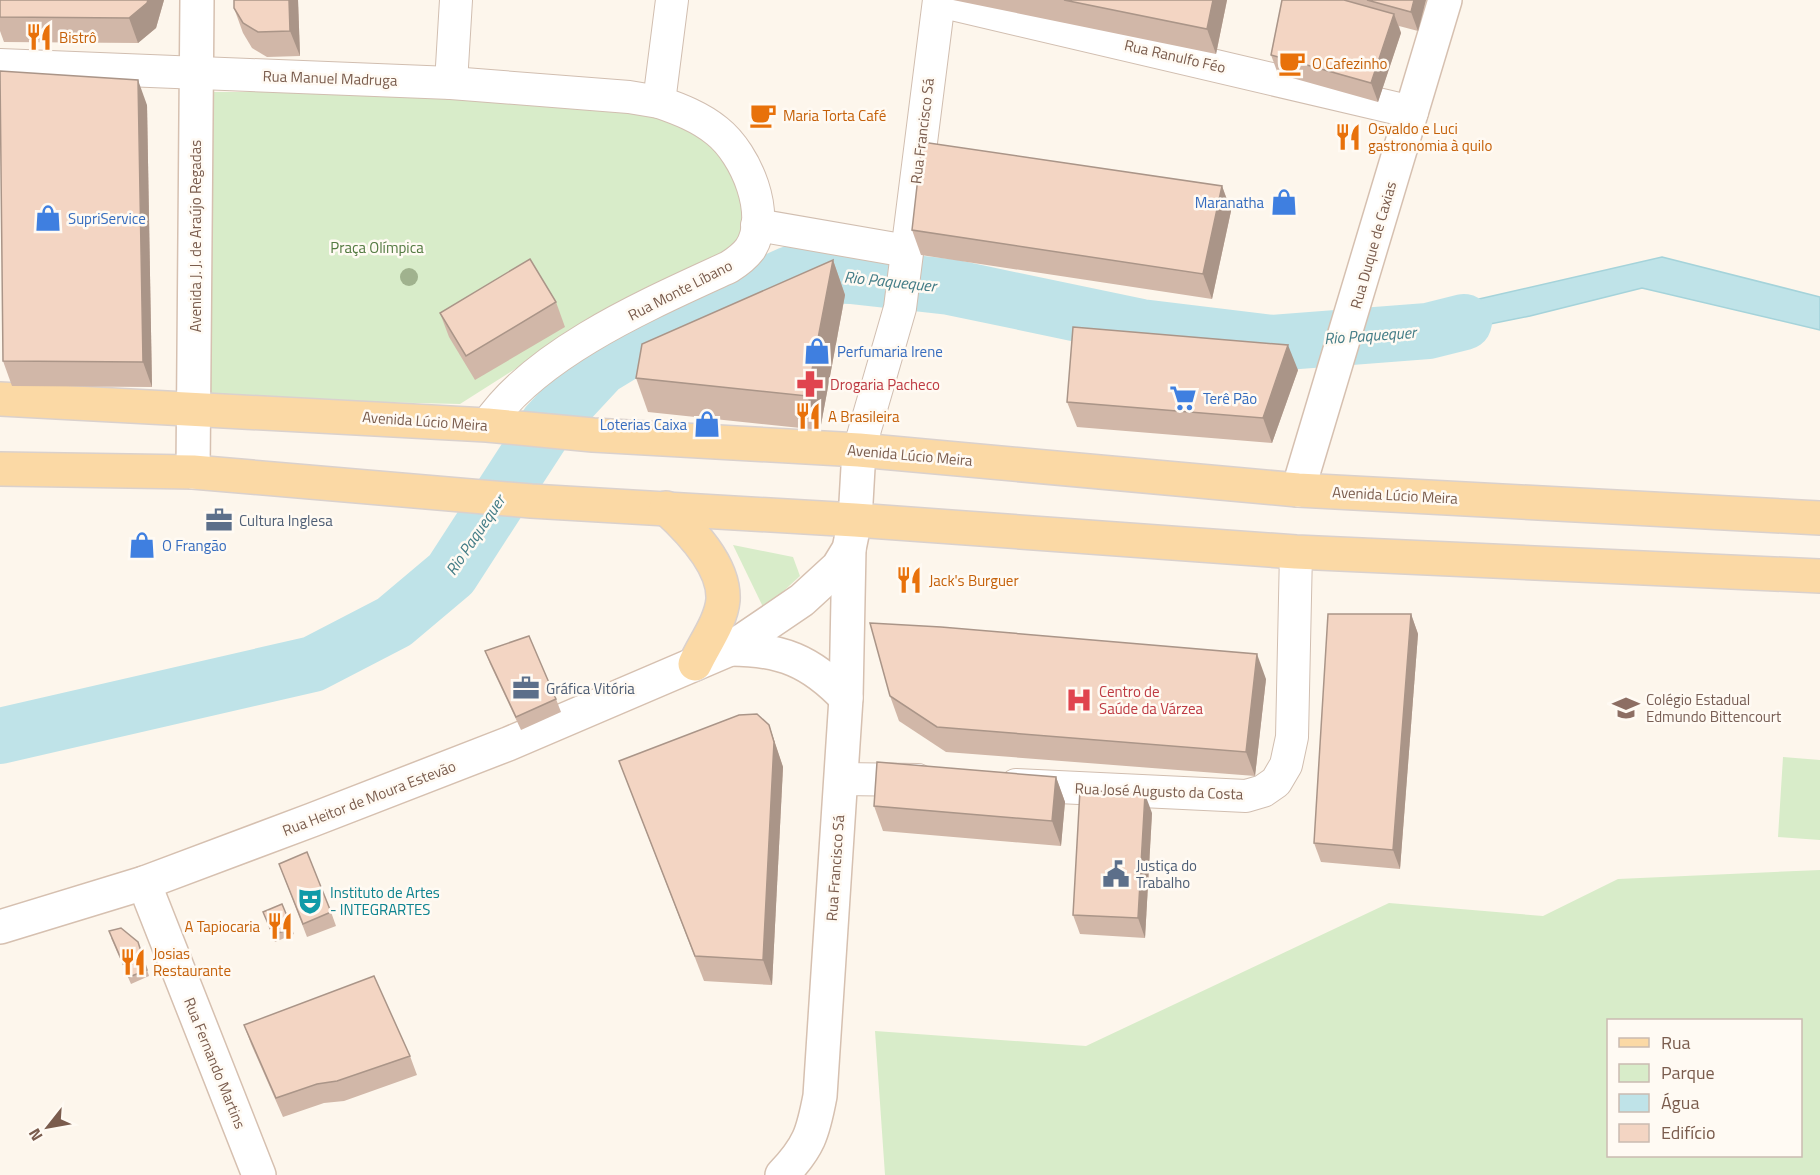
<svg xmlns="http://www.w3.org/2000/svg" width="1820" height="1175" font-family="'Titillium Web',sans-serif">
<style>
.green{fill:#d8ecc9;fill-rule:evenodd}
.water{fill:#bfe3e8;stroke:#a5d3da;stroke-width:1.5}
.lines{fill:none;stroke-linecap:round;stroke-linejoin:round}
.river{stroke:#bfe3e8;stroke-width:56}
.street-casing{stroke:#d1beb0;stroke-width:34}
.secondary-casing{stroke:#d6c0b0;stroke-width:36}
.primary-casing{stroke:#dad1cd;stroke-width:36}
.street{stroke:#fff;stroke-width:32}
.secondary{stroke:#fff;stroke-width:33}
.primary{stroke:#fbd9a5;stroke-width:33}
.tree{fill:#a0b28e}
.wall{fill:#d1b7a8}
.shaded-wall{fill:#aa9588}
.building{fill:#f3d5c3;stroke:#aa9588;stroke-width:1.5}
.labels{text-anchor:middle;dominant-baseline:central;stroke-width:5;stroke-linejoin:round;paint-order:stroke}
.food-label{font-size:15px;fill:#c56008;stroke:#fffaf3;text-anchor:start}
.street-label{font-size:15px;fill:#7a5c4d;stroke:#fffaf3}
.shop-label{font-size:15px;fill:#366cbe;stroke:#fffaf3;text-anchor:start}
.park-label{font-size:15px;fill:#537a41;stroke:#fffaf3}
.health-label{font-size:15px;fill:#be3a42;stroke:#fffaf3;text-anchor:start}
.service-label{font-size:15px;fill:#4e5e75;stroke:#fffaf3;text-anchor:start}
.education-label{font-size:15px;fill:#785e54;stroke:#fffaf3;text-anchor:start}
.culture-label{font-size:15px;fill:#0d838f;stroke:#fffaf3;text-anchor:start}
.water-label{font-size:16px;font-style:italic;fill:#437c86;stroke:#fffaf3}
</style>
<rect width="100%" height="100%" fill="#fdf6ec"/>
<!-- green -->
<g class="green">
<path d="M209,92H445L659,109L727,151L749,227L731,262L550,347L460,404L203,398Z"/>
<path d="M733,545L793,557L800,576L764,609Z"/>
<path d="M1783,757L1820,760V840L1778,837Z"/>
<path d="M1820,870V1175H885L875,1031L1086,1046L1389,903L1543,916L1618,879ZM1608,1020H1800V1156H1608Z"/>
</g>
<!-- water -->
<path class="water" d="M1662,257L1820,297V330L1642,288L1530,316L1386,345L1396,318Z"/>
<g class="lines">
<!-- river -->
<path class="river" d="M0,736L313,664L394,622L451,574L548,424L601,367L652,336L790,274L851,276L950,287L1141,327L1272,343L1428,331L1464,322"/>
<defs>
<g id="street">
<path d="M939,1L1412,112"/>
<path d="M0,65L451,83L629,97L659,102"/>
<path d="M451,83L456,0"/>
<path d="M757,225L907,251"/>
<path d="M487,425C536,352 651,303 729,267C737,262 744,257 750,249C772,215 746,154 717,131C700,117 679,109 659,102L672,0"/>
<path d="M859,450L900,308L939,0"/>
<path d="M841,779L918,780"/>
<path d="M1016,785L1246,796L1263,791L1276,782L1286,765L1292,737L1296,552"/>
</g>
<g id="secondary">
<path d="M193,472L197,0"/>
<path d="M1298,490L1445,0"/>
<path d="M730,649C781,649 811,661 846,698"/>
<path d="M144,883L259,1175"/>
<path d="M0,927L144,883L312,820L508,744L730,649L802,600L838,567L849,549L855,520L859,450"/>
<path d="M782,1175C809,1147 813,1133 820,1096L846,698L849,549"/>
</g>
<g id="primary">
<path d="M0,399L487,425L593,435L859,450L1298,490L1820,518"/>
<path d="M0,469L193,472L531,501L855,520L1296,552L1820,576"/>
<path d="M666,508C690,530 725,565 723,600C721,622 704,644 695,664"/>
</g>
</defs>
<!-- street casing -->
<use href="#street" class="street-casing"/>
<!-- secondary casing -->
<use href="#secondary" class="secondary-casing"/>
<!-- primary casing -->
<use href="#primary" class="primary-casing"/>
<!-- street -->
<use href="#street" class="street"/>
<!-- secondary -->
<use href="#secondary" class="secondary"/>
<!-- primary -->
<use href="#primary" class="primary"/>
</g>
<!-- trees -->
<circle class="tree" cx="409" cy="277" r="9"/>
<!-- wall -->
<g class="wall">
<path d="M0,0H164L156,28L138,43L4,42L0,31Z"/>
<path d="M234,0H298L300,56L267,57L252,48L243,33L234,8Z"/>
<path d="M953,0H1227L1216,54Z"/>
<path d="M1282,0H1426L1418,31L1399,26L1401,33L1378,102L1278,74L1271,55Z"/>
<path d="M147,105L152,387L12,386L3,361Z"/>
<path d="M1222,186L1231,211L1212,299L921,255L912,230Z"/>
<path d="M833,260L845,295L820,430L648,412L636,378Z"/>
<path d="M556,302L565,327L475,380L449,337L440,313Z"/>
<path d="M1298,370L1272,443L1077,427L1067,402Z"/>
<path d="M1411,614L1418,634L1400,869L1321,862L1314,843Z"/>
<path d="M485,651L556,699L561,712L521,730L490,664Z"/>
<path d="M1266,679L1255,776L946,752L899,721L890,696Z"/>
<path d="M769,725L783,767L772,985L704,981L619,761Z"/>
<path d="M1056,777L1065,802L1061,846L883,831L874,806Z"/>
<path d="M1152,813L1145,938L1080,934L1073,915Z"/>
<path d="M279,864L331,912L336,926L307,937Z"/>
<path d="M282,904L294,934L275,942L263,912Z"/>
<path d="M111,938L138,942L149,976L131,984Z"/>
<path d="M244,1025L410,1056L417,1075L344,1101L324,1103L283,1117L251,1044Z"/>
</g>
<!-- shaded-wall -->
<g class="shaded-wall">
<path d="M148,0H164L156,28L138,43L129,18Z"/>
<path d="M289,0H298L300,56L290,31Z"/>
<path d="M1213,0H1227L1216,54L1207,29Z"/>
<path d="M1414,0H1426L1418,31L1411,12Z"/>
<path d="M1394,14L1401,33L1378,102L1371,83Z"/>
<path d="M138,80L147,105L152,387L143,362Z"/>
<path d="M1222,186L1231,211L1212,299L1203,274Z"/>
<path d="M833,260L845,295L820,430L807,396Z"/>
<path d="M1288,345L1298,370L1272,443L1263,418Z"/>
<path d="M1411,614L1418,634L1400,869L1393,850Z"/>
<path d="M1257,654L1266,679L1255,776L1246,752Z"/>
<path d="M769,725L783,767L772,985L763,960Z"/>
<path d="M1056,777L1065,802L1061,846L1052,821Z"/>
<path d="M1145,794L1152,813L1145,938L1138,918Z"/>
</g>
<!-- building -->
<g class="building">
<path d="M0,0H148L147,3L129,18L0,17Z"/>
<path d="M234,0H289L290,31L258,32L243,23L234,8Z"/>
<path d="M1064,0H1213L1207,29Z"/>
<path d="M1282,0H1344L1394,14L1371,83L1271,55Z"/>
<path d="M1367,0H1414L1411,12Z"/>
<path d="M0,71L138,80L143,362L3,361Z"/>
<path d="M922,142L1222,186L1203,274L912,230Z"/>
<path d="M530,259L556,302L466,356L440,313Z"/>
<path d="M833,260L807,396L636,378L642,344Z"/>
<path d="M1073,327L1288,345L1263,418L1067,402Z"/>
<path d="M1328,614H1411L1393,850L1314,843Z"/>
<path d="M870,623L941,627L1257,654L1246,752L937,727L890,696Z"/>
<path d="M529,636L556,699L516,717L485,651Z"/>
<path d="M757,714L769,725L774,742L763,960L695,956L619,761L739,715Z"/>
<path d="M877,762L1056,777L1052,821L874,806Z"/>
<path d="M1080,790L1145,794L1138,918L1073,915Z"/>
<path d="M307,852L331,912L303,924L279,864Z"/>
<path d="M282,904L292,928L273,935L263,912Z"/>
<path d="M121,928L138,942L147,970L129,977L109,931Z"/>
<path d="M374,976L410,1056L337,1081L317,1084L276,1098L244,1025Z"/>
</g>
<!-- icons -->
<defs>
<symbol id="restaurant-bare" viewBox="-9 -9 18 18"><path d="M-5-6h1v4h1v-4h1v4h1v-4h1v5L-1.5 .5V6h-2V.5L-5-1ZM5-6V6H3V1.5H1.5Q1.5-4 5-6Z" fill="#e8710a" stroke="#fffaf3" stroke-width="2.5" paint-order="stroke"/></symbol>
<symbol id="cafe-bare" viewBox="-9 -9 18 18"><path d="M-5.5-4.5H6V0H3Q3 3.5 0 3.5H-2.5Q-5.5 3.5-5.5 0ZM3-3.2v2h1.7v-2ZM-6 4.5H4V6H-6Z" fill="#e8710a" stroke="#fffaf3" stroke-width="2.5" paint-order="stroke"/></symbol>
<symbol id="shop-bare" viewBox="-9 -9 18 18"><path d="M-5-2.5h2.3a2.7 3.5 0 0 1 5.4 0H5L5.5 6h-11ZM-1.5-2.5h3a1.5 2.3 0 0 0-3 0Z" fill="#3f7fe0" stroke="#fffaf3" stroke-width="2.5" paint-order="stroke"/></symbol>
<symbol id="pharmacy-bare" viewBox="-9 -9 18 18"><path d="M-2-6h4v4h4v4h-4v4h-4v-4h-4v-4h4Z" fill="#e0444e" stroke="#fffaf3" stroke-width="2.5" paint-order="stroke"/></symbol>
<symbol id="supermarket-bare" viewBox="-9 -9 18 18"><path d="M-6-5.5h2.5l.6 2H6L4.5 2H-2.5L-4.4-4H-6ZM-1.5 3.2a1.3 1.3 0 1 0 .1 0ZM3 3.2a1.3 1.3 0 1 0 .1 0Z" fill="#3f7fe0" stroke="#fffaf3" stroke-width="2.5" paint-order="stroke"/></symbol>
<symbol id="office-bare" viewBox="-9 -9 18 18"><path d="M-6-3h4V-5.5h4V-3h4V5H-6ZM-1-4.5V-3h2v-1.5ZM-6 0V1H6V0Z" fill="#5c6f8a" stroke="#fffaf3" stroke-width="2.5" paint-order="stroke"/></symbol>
<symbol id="hospital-bare" viewBox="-9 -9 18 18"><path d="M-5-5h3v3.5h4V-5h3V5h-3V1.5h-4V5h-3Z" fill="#e0444e" stroke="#fffaf3" stroke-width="2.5" paint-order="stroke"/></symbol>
<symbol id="school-bare" viewBox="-9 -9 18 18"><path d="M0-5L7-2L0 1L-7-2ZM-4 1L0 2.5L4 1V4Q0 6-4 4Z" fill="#8d6e63" stroke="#fffaf3" stroke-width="2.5" paint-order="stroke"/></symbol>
<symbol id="civic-bare" viewBox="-9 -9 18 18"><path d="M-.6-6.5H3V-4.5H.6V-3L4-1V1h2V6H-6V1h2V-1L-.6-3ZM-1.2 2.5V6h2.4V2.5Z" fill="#5c6f8a" stroke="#fffaf3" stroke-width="2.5" paint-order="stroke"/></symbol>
<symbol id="theatre-bare" viewBox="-9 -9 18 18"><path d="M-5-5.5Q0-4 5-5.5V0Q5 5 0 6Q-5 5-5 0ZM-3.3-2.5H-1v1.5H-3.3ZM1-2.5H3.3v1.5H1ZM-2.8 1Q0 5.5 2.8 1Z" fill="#0f9aa8" stroke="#fffaf3" stroke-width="2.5" paint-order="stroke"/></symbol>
</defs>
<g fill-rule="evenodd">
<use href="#restaurant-bare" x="20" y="18" width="38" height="38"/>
<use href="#cafe-bare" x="1273" y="44" width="38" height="38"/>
<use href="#cafe-bare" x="744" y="96" width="38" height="38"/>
<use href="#restaurant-bare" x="1329" y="118" width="38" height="38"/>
<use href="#shop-bare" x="1265" y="183" width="38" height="38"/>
<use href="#shop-bare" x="29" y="199" width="38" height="38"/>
<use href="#shop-bare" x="798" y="332" width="38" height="38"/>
<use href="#pharmacy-bare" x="791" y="365" width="38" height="38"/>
<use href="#supermarket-bare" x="1164" y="379" width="38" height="38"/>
<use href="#restaurant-bare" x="789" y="397" width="38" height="38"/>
<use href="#shop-bare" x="688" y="405" width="38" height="38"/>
<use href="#office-bare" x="200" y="501" width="38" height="38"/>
<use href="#shop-bare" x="123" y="526" width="38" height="38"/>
<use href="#restaurant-bare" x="890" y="561" width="38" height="38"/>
<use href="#office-bare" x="507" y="669" width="38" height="38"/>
<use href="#hospital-bare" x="1060" y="681" width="38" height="38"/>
<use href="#school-bare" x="1607" y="689" width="38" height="38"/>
<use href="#civic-bare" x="1097" y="855" width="38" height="38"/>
<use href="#theatre-bare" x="291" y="882" width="38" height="38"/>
<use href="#restaurant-bare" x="261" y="907" width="38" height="38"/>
<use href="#restaurant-bare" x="114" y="943" width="38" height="38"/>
</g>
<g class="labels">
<!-- food labels -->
<g class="food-label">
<text x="59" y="37">Bistrô</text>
<text x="1312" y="63">O Cafezinho</text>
<text x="783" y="115">Maria Torta Café</text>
<text x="1368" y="128">Osvaldo e Luci<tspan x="1368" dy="17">gastronomia à quilo</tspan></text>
<text x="828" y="416">A Brasileira</text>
<text x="929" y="580">Jack's Burguer</text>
<text x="260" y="926" text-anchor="end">A Tapiocaria</text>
<text x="153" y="953">Josias<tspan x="153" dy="17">Restaurante</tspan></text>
</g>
<!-- street labels -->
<g class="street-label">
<text transform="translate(1175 56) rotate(13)">Rua Ranulfo Féo</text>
<text transform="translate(330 78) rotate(2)">Rua Manuel Madruga</text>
<text transform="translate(922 131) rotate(-83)">Rua Francisco Sá</text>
<text transform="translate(195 236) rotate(-90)">Avenida J. J. de Araújo Regadas</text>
<text transform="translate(1373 245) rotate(-74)">Rua Duque de Caxias</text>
<text transform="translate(680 290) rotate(-27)">Rua Monte Líbano</text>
<text transform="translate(425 421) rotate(4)">Avenida Lúcio Meira</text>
<text transform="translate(910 455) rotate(5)">Avenida Lúcio Meira</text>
<text transform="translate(1395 495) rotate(3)">Avenida Lúcio Meira</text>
<text transform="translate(1159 791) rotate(2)">Rua José Augusto da Costa</text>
<text transform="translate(369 798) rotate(-21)">Rua Heitor de Moura Estevão</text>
<text transform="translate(835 868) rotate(-86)">Rua Francisco Sá</text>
<text transform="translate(215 1063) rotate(68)">Rua Fernando Martins</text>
</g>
<!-- shop labels -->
<g class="shop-label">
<text x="1264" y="202" text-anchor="end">Maranatha</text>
<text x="68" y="218">SupriService</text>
<text x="837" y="351">Perfumaria Irene</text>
<text x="1203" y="398">Terê Pão</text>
<text x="687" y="424" text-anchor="end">Loterias Caixa</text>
<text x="162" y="545">O Frangão</text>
</g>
<!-- park labels -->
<g class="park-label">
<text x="377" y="247">Praça Olímpica</text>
</g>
<!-- health labels -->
<g class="health-label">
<text x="830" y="384">Drogaria Pacheco</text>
<text x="1099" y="691">Centro de<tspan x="1099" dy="17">Saúde da Várzea</tspan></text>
</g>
<!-- service labels -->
<g class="service-label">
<text x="239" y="520">Cultura Inglesa</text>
<text x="546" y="688">Gráfica Vitória</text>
<text x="1136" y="865">Justiça do<tspan x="1136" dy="17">Trabalho</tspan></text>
</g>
<!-- education labels -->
<g class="education-label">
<text x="1646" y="699">Colégio Estadual<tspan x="1646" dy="17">Edmundo Bittencourt</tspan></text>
</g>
<!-- culture labels -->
<g class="culture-label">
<text x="330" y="892">Instituto de Artes<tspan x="330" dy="17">- INTEGRARTES</tspan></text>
</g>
<!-- water labels -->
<g class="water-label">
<text transform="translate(890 281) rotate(6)">Rio Paquequer</text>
<text transform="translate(1370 335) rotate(-4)">Rio Paquequer</text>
<text transform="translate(475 535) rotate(-56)">Rio Paquequer</text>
</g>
</g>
<!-- legend -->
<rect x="1607" y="1019" width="195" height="138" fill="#fffaf3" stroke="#cabbb1" stroke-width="1.5"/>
<rect x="1619" y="1038" width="30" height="9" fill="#fbd9a5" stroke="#cabbb1" stroke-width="1.5"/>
<text x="1661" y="1049" font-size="18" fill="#7a5c4d">Rua</text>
<rect x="1619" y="1064" width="30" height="18" fill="#d8ecc9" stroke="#cabbb1" stroke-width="1.5"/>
<text x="1661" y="1079" font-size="18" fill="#7a5c4d">Parque</text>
<rect x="1619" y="1094" width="30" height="18" fill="#bfe3e8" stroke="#cabbb1" stroke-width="1.5"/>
<text x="1661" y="1109" font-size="18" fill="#7a5c4d">Água</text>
<rect x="1619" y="1124" width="30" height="18" fill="#f3d5c3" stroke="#cabbb1" stroke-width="1.5"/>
<text x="1661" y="1139" font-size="18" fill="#7a5c4d">Edifício</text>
<!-- north arrow -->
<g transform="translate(48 1127) rotate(239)" stroke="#fffaf3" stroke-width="4.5" paint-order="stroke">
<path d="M0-4.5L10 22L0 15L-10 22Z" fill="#7a5c4d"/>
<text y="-9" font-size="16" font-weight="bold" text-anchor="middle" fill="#7a5c4d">N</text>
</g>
</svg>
